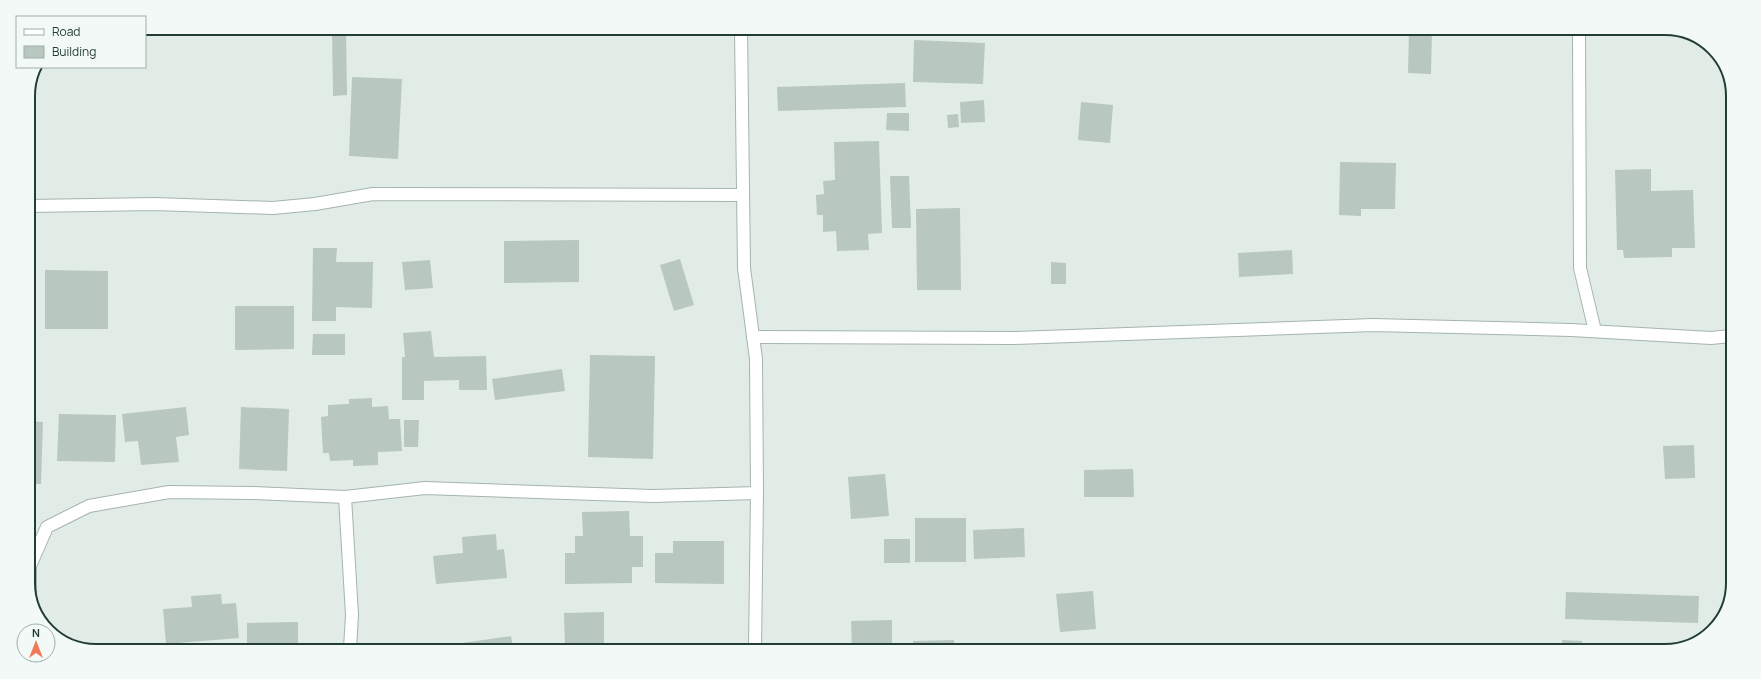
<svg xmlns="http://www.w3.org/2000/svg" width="1761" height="679" font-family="Manrope,sans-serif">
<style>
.building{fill:#b8c7c0}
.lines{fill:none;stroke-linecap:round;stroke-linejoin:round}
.minor-casing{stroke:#a5b4ae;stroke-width:14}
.minor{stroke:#fff;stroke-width:12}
.rim{fill:none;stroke:#223d35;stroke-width:2}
</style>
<rect width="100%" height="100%" fill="#e2ece7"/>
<!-- building -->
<g class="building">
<path d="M332,29H346L347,95L333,96Z"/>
<path d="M347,29H437V34L348,35Z"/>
<path d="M909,30H926V31L910,33Z"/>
<path d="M1409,31H1432L1431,74L1408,73Z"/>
<path d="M914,40L985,43L983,84L913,82Z"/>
<path d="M352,77L402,79L398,159L349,156Z"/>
<path d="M905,83L906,107L778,111L777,87Z"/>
<path d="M984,100L985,122L961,123L960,102Z"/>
<path d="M1081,102L1113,105L1110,143L1078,140Z"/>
<path d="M887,113H909V131L886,130Z"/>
<path d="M958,114L959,127L948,128L947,115Z"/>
<path d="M879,141L882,233L868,234L869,250L837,251L836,231L823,232V215H817L816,195L824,194L823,181L835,180L834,142Z"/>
<path d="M1340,162L1396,163L1395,209H1361V216L1339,215Z"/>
<path d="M1651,169V191L1693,190L1695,248H1672V257L1624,258L1623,250H1617L1615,170Z"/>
<path d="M890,176H909L911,228H892Z"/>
<path d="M960,208L961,290H917L916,209Z"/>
<path d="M579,240V282L504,283V241Z"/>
<path d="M313,248H337L336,262H373L372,308L336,307V321H312Z"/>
<path d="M1292,250L1293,274L1239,277L1238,253Z"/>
<path d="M680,259L694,305L674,311L660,265Z"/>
<path d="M430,260L433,288L405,290L402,262Z"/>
<path d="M1051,262L1066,263V284H1051Z"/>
<path d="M45,270L108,271V329H45Z"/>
<path d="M235,306H294V349L235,350Z"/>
<path d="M431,331L434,357L486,356L487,390H459V380L424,381V400H402V357H405L403,333Z"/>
<path d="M313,334H345V355H312Z"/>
<path d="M590,355L655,356L653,459L588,457Z"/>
<path d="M562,369L565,391L495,400L492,379Z"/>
<path d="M372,398V407L388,406L389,419H400L402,451L378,452V465L353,466V460L330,461L329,453H323L321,417L328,416V405L349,404V399Z"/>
<path d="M186,407L189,435L176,437L179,462L141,465L138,441L125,442L122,414Z"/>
<path d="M241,407L289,409L287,471L239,469Z"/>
<path d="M59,414L116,415L115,462L57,461Z"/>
<path d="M404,420H419L418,447H404Z"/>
<path d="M28,421L43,422L41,484H28Z"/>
<path d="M1694,445L1695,478L1665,479L1663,446Z"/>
<path d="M1133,469L1134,497H1084V470Z"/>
<path d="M885,474L889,516L851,519L848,477Z"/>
<path d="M629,511L630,536H643V567H632V583L565,584V553H575V536H583L582,512Z"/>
<rect x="915" y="518" width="51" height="44"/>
<path d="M1024,528L1025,557L974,559L973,530Z"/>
<path d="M496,534L497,550L504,549L507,578L436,584L433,556L463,553L462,537Z"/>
<rect x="884" y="539" width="26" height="24"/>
<path d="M673,541H724V584L655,583V553H673Z"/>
<path d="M1093,591L1096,629L1060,632L1056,594Z"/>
<path d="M1566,592L1699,596L1698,623L1565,619Z"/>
<path d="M221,594L222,604L236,603L239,638L166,644L163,609L192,607L191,596Z"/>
<path d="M604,612V649L565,648L564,613Z"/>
<path d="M892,620V649H852L851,621Z"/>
<path d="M298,622V648H247V623Z"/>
<path d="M511,636L513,648H440V646Z"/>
<path d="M954,640V649H913V641Z"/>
<path d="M1562,640L1582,641V651H1562Z"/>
</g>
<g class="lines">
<defs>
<g id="minor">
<path d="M741,29L744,268L756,359L757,493L755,649"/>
<path d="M1579,31L1580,268L1595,331"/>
<path d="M28,206L155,204L273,208L315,204L373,194L743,195"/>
<path d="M753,337L1013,338L1373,325L1571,330L1711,338L1731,336"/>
<path d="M345,497L352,615L350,648"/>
<path d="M30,592V566L47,527L89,506L169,492L252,493L345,497L425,488L653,496L757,493"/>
</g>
</defs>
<!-- minor casing -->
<use href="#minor" class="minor-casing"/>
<!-- minor -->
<use href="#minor" class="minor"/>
</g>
<!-- crop -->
<path d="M0 0H1761V679H0ZM96 35H1665A61 61 0 0 1 1726 96V583A61 61 0 0 1 1665 644H96A61 61 0 0 1 35 583V96A61 61 0 0 1 96 35Z" fill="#f3f9f6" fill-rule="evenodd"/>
<path class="rim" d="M96 35H1665A61 61 0 0 1 1726 96V583A61 61 0 0 1 1665 644H96A61 61 0 0 1 35 583V96A61 61 0 0 1 96 35Z"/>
<!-- legend -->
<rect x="16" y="16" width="130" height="52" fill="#f3f9f6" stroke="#9faea9"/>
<rect x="24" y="29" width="20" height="6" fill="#ffffff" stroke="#9faea9"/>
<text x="52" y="36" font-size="12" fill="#223d35">Road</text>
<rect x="24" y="46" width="20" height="12" fill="#b8c7c0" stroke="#9faea9"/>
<text x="52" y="56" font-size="12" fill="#223d35">Building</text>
<!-- north arrow -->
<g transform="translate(36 643)"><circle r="19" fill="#f3f9f6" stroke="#9faea9"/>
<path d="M0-3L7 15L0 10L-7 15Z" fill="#f0795c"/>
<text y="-6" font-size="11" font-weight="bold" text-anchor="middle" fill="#223d35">N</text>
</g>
</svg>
